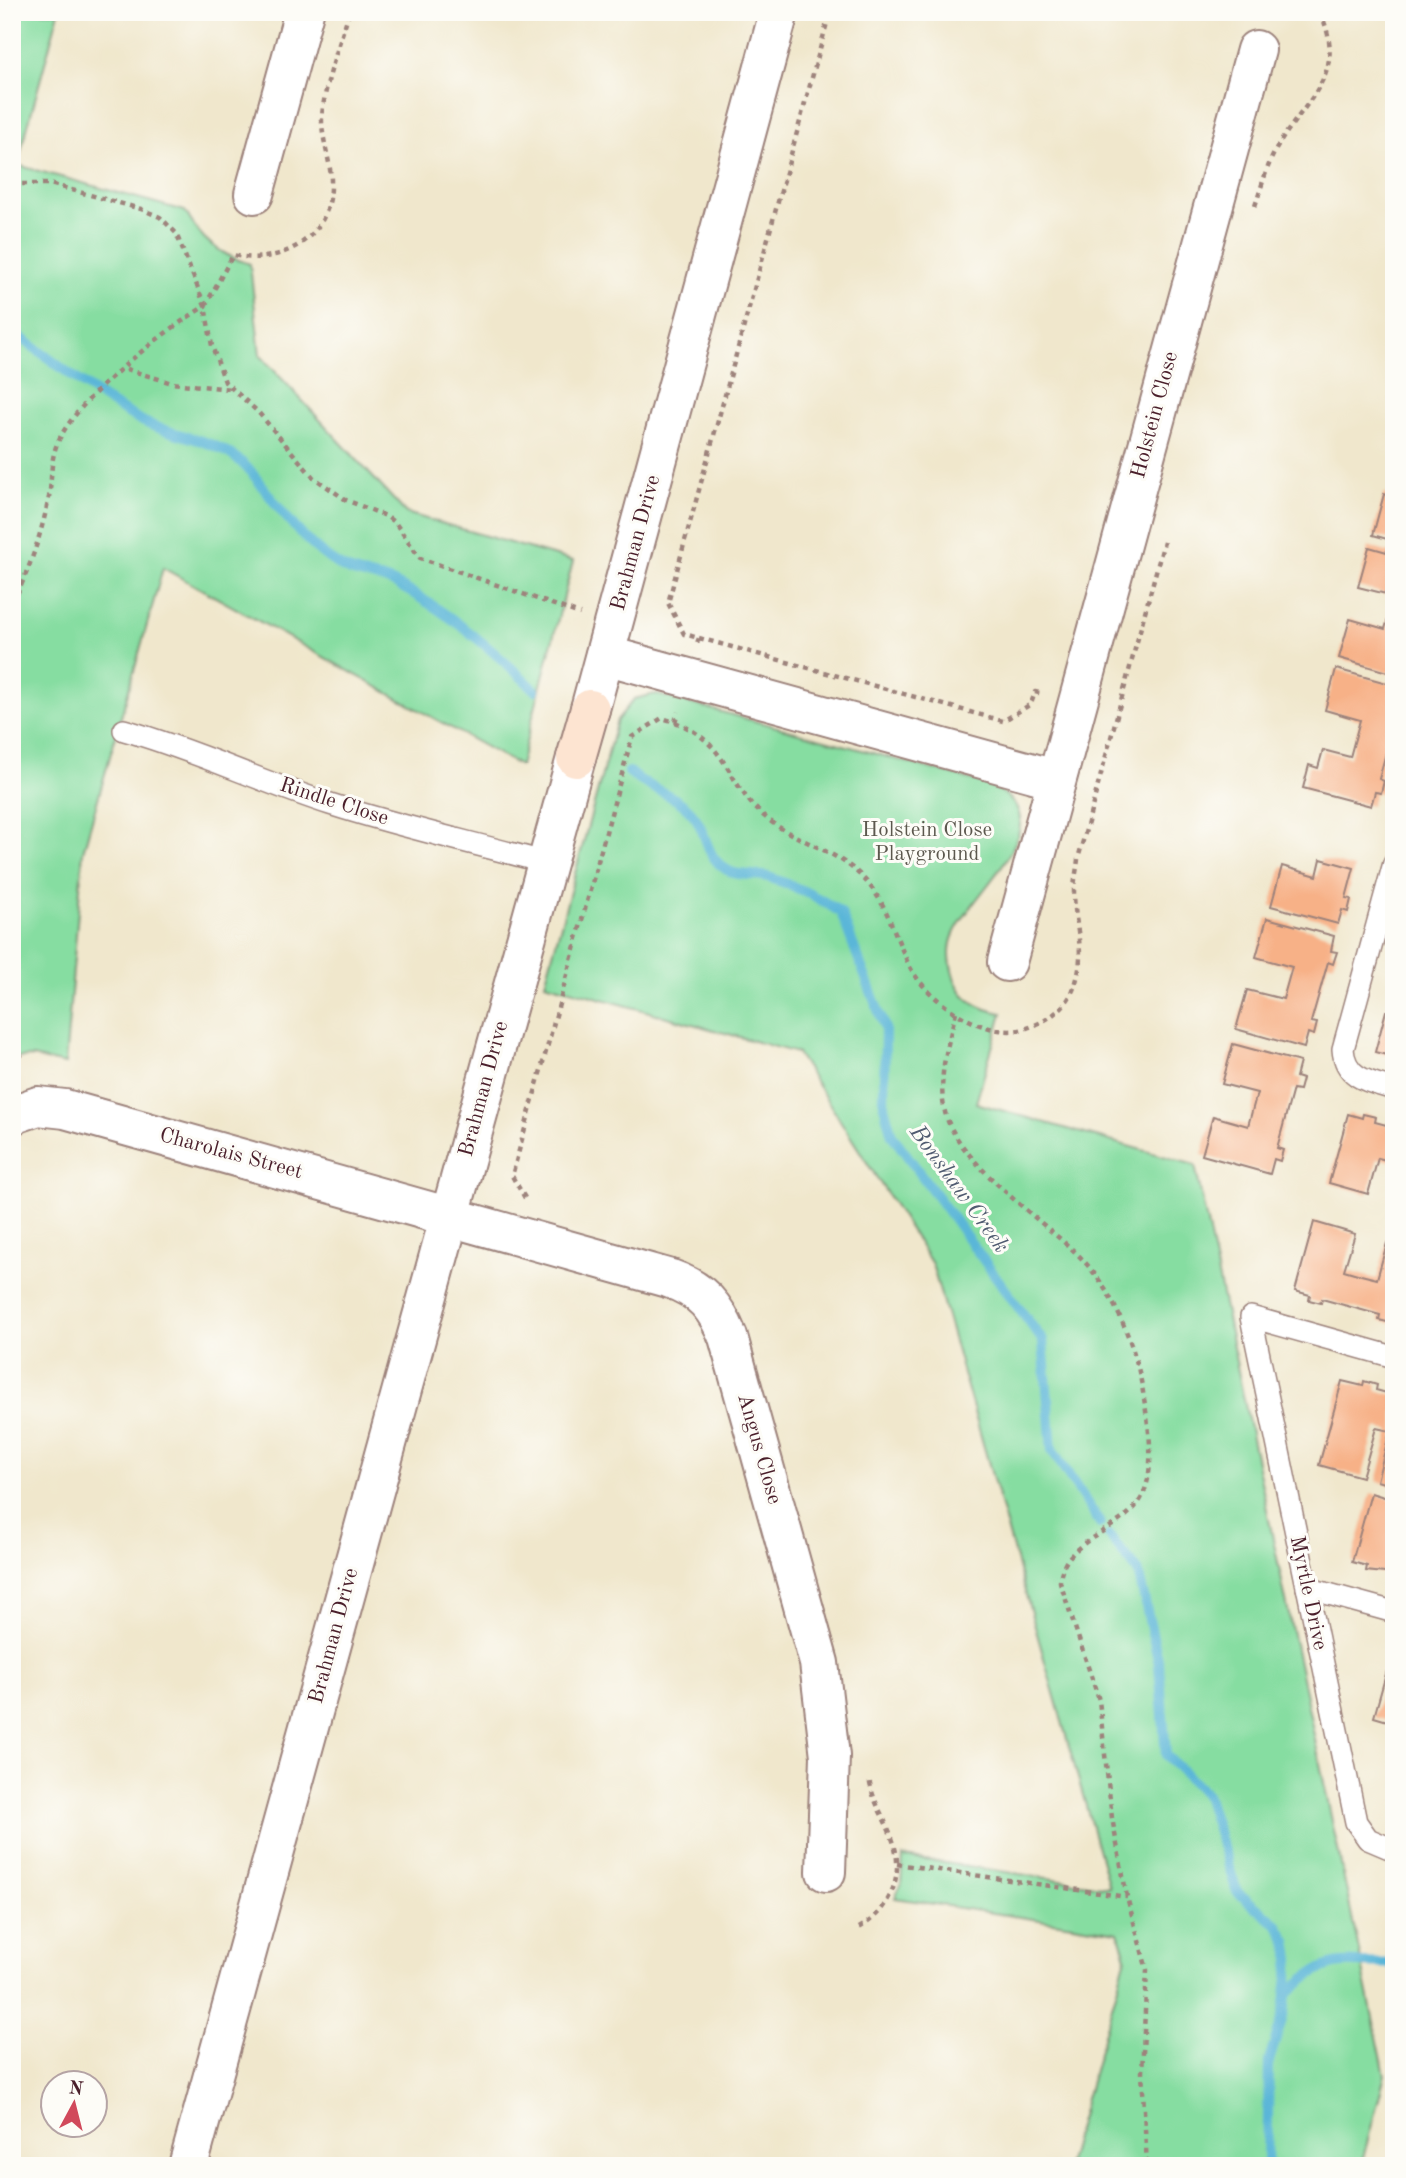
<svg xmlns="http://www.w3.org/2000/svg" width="1406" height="2178" font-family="'Old Standard TT',serif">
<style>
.green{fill:#86dda1;stroke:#687e66;stroke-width:2}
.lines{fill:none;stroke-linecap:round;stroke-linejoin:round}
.stream{stroke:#5ab6d8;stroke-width:10}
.building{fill:#f7b187}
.lane-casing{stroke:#9d837c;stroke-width:24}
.street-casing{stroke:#9d837c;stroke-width:42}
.secondary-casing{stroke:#9d837c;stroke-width:42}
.path{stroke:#9d837c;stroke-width:4.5;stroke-dasharray:5 5;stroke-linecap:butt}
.lane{stroke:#fff;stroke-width:21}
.street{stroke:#fff;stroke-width:38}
.secondary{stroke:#fde4d1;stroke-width:38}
.labels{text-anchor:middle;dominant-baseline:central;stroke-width:6;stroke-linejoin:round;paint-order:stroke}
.street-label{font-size:21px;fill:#4a1f2b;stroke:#fdfcf7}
.park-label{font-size:21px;fill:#5c584e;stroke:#fdfcf7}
.water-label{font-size:23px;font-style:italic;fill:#505b70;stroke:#fdfcf7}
</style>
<rect width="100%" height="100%" fill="#fdfcf7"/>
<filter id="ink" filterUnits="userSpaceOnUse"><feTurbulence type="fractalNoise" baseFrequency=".0143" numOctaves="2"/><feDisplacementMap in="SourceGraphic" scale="14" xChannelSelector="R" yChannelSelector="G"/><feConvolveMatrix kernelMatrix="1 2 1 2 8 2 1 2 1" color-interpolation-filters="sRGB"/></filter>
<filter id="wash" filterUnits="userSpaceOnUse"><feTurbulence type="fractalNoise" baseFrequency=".00686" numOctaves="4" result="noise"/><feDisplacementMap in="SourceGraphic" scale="28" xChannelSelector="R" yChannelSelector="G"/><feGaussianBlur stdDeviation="1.57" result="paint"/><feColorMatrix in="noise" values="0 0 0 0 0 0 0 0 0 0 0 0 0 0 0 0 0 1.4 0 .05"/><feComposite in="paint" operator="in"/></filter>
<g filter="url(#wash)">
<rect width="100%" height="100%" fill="#f0e7cc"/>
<!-- green -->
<g class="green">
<path d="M12,12H59L17,165L185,211C201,240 218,254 250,264L260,355L406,513L573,561L520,766L163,568L83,852L65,1064L32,1057L12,1058Z"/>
<path d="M655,694L980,782C1076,814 972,890 954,934C947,949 950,968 956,982C964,1001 983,1010 1002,1013L976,1103L1195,1165L1385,2075L1361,2166H1067L1126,1957L1118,1932L895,1898L901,1884L903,1857L1109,1887L932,1264L797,1053L545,983L617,720L634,699Z"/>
</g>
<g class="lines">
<!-- stream -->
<g class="stream">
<path d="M12,331C55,362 97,398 144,422C173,436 208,438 233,456C250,467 260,484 272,499C291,524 313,550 340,566C357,577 379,575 396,584C448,611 493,650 535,690"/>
<path d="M629,772C648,790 679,794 695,817C708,835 705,860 731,872C739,876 758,874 768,877C792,885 821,898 841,913L885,1028L884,1106L892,1135L1043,1341L1052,1450L1100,1523"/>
<path d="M1109,1536L1138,1571L1159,1664L1166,1755L1206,1795L1237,1892L1278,1925L1287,1941L1290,1959L1284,2013L1269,2061L1267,2166"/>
<path d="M1286,1995C1300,1981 1321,1964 1343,1963C1360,1962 1376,1965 1394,1963"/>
</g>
</g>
<g id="blocks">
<!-- building -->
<g class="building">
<path d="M1384,494L1394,497V541L1373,535Z"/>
<path d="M1369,547L1394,554V596L1358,587Z"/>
<path d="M1394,599V674L1339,658L1350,619L1385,629Z"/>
<path d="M1336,669L1394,685V723L1379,779L1384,781L1381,793L1375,792L1371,806L1303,788L1309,765L1318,768L1323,750L1350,757L1360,720L1325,710Z"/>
<path d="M1321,859L1354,868L1346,898L1351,899L1348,912L1342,910L1338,924L1271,906L1282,866L1317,876Z"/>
<path d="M1267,918L1334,936L1331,951L1337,952L1333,964L1328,962L1311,1022L1317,1023L1314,1035L1308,1033L1304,1048L1236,1029L1247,990L1283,999L1292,967L1256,957Z"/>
<path d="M1386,1011L1394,1013V1057L1375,1052Z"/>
<path d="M1233,1044L1300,1062L1296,1077L1302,1079L1299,1090L1293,1089L1277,1148L1283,1150L1280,1161L1274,1159L1270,1174L1202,1155L1213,1116L1248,1126L1257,1093L1222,1084Z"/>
<path d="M1348,1114L1362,1118L1363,1114L1376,1117L1375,1122L1394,1127V1162L1378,1158L1368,1194L1329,1183Z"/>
<path d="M1314,1222L1355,1234L1344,1270L1361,1275L1377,1279L1387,1243L1394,1245L1391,1323L1379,1320L1380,1315L1322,1299L1321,1303L1309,1300L1310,1295L1295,1291Z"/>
<path d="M1342,1381L1363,1386L1364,1381L1377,1385L1376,1390L1394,1395V1486L1377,1481L1390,1431L1376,1428L1362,1477L1319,1465Z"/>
<path d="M1371,1493L1394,1500V1574L1366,1571L1367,1566L1352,1562Z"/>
<path d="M1393,1649H1394V1723L1374,1717Z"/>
</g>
</g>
</g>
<g filter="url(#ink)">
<use href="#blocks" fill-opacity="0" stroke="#9d837c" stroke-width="2"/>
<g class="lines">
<defs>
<g id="lane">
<path d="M124,730C195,750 261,782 330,804C401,827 475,843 547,863"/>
<path d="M1394,863L1343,1049C1345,1079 1370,1082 1394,1089"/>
<path d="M1394,1357L1251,1317L1356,1822L1368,1839L1394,1850"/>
<path d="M1307,1588L1394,1612"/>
</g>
<g id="street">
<path d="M254,194L304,12"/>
<path d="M605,655L1055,779"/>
<path d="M590,709L779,12"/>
<path d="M1007,962L1256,50"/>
<path d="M12,1115L38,1106L65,1109L671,1279C702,1290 716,1307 728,1337L819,1663L830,1756L826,1872"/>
<path d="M188,2166L576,758"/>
</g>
<path id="secondary" d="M576,758L590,709"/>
</defs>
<!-- lane casing -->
<use href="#lane" class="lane-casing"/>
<!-- street casing -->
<use href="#street" class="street-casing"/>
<!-- secondary casing -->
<use href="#secondary" class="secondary-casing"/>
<!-- path -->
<g class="path">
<path d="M349,12C339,46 325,82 322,116C321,140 332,162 331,186C331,237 280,267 233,255L205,306L212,346L225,382L258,412L313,477L346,500L386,516L396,524L420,558L580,614"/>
<path d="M12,184H50L141,209L160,217L176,233L205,306C162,333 76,398 57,444C50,461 52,480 49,497C42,532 29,572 12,604"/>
<path d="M1255,206C1262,186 1267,164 1278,146C1306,98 1349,74 1320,12"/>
<path d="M126,369L172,383L230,389"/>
<path d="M699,638L1003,721L1031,704L1035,692L1044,694"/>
<path d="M697,643L699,638L684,634L668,603L830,12"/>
<path d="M675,722C730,744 726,784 764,816C794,842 835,848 863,878C888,903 894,936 910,967C928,1001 985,1040 1024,1029C1044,1023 1065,1010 1073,990C1088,955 1074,927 1074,891C1074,881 1077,870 1078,859L1164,542"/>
<path d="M956,1012C948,1044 937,1079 945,1112C956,1159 1038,1218 1074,1251C1111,1285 1135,1342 1143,1392C1148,1425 1157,1465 1142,1497C1124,1532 1062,1538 1060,1582L1099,1700L1112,1818L1127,1897L1147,1970L1142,2072L1147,2166"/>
<path d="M12,1034L23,1061"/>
<path d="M525,1198L512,1176L632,737L662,718L675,722L678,712"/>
<path d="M897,1864L1127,1897"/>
<path d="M859,1928C889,1911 904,1877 894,1844C887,1820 872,1803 869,1777"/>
</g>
<!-- lane -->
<use href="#lane" class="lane"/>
<!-- street -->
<use href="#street" class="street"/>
<!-- secondary -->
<use href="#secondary" class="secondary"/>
</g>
</g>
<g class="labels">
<!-- street labels -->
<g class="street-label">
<text transform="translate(1155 415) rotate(-75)">Holstein Close</text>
<text transform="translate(636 543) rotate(-75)">Brahman Drive</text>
<text transform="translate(334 802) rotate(18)">Rindle Close</text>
<text transform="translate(484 1089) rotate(-75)">Brahman Drive</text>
<text transform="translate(231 1154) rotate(15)">Charolais Street</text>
<text transform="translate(759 1449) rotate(74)">Angus Close</text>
<text transform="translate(1308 1593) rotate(78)">Myrtle Drive</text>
<text transform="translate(334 1636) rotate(-75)">Brahman Drive</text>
</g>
<!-- park labels -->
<g class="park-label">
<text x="927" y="830">Holstein Close<tspan x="927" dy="24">Playground</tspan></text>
</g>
<!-- water labels -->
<g class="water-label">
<text transform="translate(959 1189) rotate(54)">Bonshaw Creek</text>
</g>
</g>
<!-- margin -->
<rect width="1406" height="2178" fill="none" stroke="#fdfcf7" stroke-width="42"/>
<!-- north arrow -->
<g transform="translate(74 2104) rotate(7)"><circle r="33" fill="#fdfcf7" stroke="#b5a4a5" stroke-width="2"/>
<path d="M0-5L12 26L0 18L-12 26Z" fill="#d1495b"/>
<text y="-10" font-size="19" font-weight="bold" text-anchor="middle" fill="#4a1f2b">N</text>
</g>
</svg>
